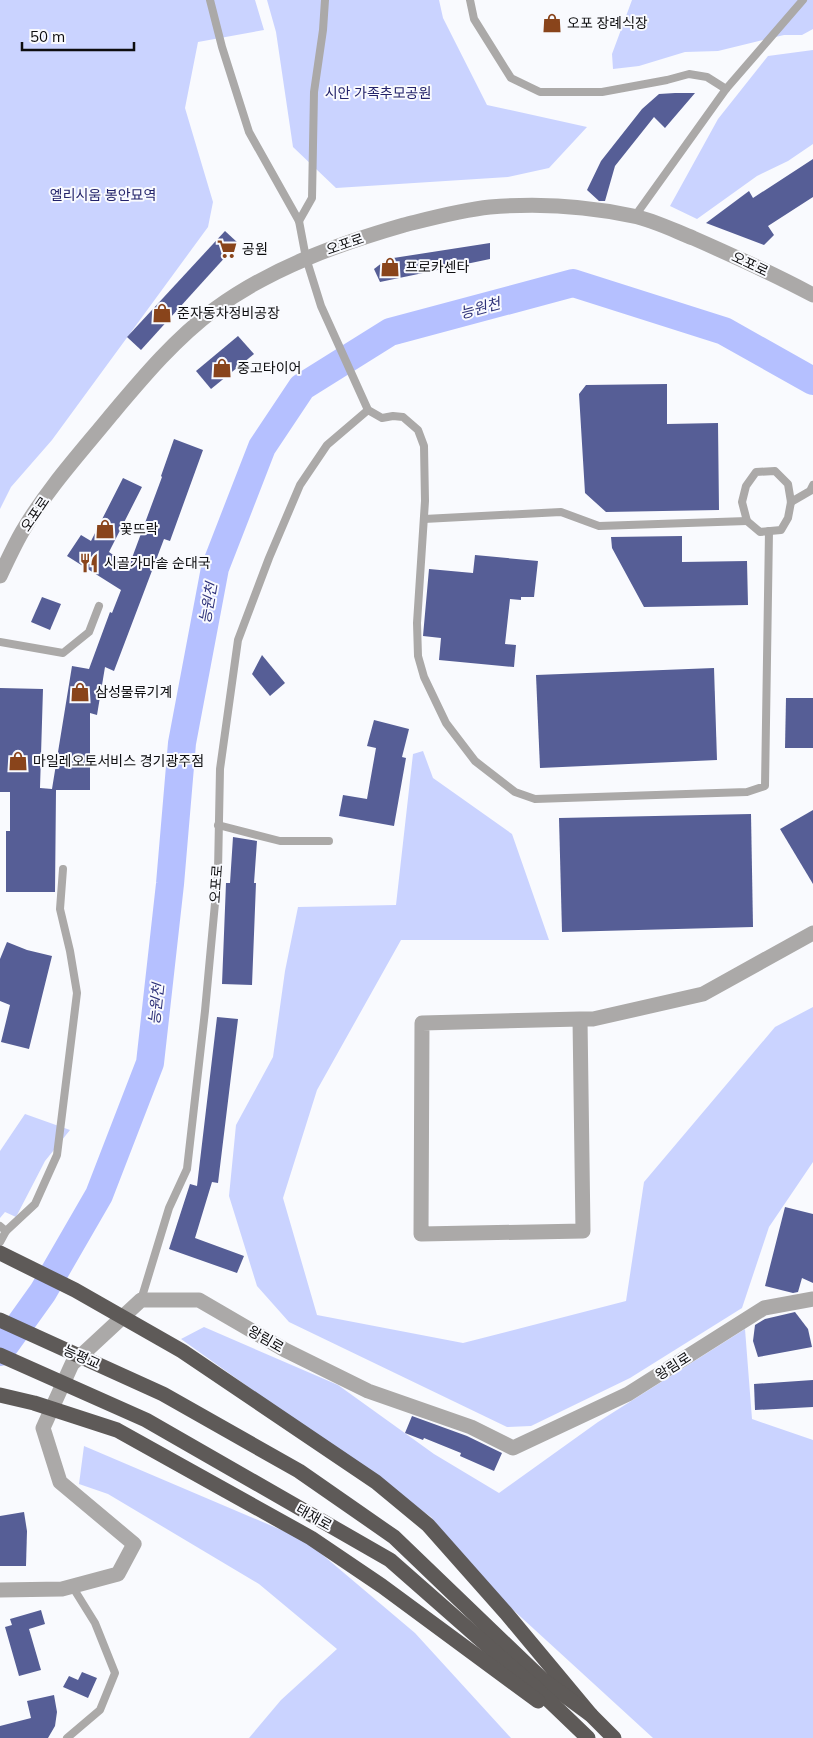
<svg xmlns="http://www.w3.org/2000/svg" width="813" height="1738" font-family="Mulish,'Noto Sans KR',sans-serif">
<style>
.green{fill:#cad3ff}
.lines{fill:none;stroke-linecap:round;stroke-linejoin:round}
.river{stroke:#b5c0ff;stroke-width:28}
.building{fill:#565e96}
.service{stroke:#aba9a8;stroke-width:8}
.minor{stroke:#aba9a8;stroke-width:15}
.tertiary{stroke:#aba9a8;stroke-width:15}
.trunk{stroke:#5e5a58;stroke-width:15}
.labels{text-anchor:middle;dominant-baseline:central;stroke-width:4;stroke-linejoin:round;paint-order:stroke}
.poi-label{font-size:14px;fill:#0d0d0f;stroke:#f9fafe;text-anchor:start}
.park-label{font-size:14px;fill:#23236a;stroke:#f9fafe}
.street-label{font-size:14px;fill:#0d0d0f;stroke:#f9fafe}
.water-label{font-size:15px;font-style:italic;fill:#2e3279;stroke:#f9fafe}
</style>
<rect width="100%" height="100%" fill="#f9fafe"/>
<!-- green -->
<g class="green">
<path d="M0,0H255L264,30L198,42L185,108L213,202L208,227L52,440L11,487L0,509Z"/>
<path d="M267,0H439L443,18L487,105L587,127L549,168L508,177L336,188L293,147L276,32Z"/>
<path d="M632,0H813V29L802,35H784L718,51L685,52L639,66L613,69L612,54Z"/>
<path d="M813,50V144L788,161L757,176L697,219L670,206L718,119L768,56Z"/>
<path d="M423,751L433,778L512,834L549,940H401L317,1090L283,1198L317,1315L463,1343L626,1301L644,1182L775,1027L813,1007V1162L769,1227L742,1308L630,1378L531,1426L507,1427L289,1322L257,1286L229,1196L236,1125L273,1057L285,971L298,907L396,905L413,754Z"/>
<path d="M25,1114L70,1130L45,1161L16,1217L5,1212L0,1218V1151Z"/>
<path d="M204,1327L338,1385L434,1454L499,1493L598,1422L745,1329L752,1419L813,1440V1738H653L486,1585L431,1517L181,1339Z"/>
<path d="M84,1446L305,1540L415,1633L511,1738H249L281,1700L337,1649L259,1584L108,1494L79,1484Z"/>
</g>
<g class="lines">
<!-- river -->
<path class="river" d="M0,1352L43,1292L99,1195L150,1063L170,884L182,743L215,568L262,447L302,387L390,332L573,283L724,331L813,381"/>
</g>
<!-- building -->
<g class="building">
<path d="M675,93H695L665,128L654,117L615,166L605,201H599L587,190L601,161L642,109L659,94Z"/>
<path d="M813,159V197L768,226L774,235L764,245L706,223L749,191L753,198Z"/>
<path d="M225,231L238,243L141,350L127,337Z"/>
<path d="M490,243V259L380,282L374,269L387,259Z"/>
<path d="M238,336L254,354L211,389L196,371Z"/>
<path d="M667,384V424L718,423L719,510L606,512L585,493L579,394L586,385Z"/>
<path d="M174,439L203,450L170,541L164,539L114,671L105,667L97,715L90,713V790H56L55,892H6V831H10V792H0V688L43,689L40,788L52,789L72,666L89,669L110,612L112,613L121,590L67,556L81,535L91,541L123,478L142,487L109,552L129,566L162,477L161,476Z"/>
<path d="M682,536V562L747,561L748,605L644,607L612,548L611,537Z"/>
<path d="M475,555L538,561L534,597H521V600L510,599L505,644L516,645L514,667L439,660L441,638L423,636L429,569L473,573Z"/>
<path d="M42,597L61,604L50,630L31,622Z"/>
<path d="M262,655L285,683L270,696L252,674Z"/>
<path d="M714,668L717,760L540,768L536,675Z"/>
<path d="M786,698H813V748H785Z"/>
<path d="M374,720L409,729L402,757L406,758L394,826L339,816L343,795L367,799L376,748L367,746Z"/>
<path d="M813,810V884L780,829Z"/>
<path d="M751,814L753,927L562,932L559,818Z"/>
<path d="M233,837L257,841L254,883H256L252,985L222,984L226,883H230Z"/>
<path d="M7,942L27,950L52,956L29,1049L1,1042L10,1005L0,1001V959Z"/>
<path d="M217,1017L238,1019L218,1183L212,1182L195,1238L244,1256L237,1273L169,1249L190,1184L197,1186Z"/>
<path d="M785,1207L813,1214V1283L802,1278L798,1292L793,1293L765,1286Z"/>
<path d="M795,1312L808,1329L812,1347L758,1357L753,1341L755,1325L765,1319Z"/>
<path d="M813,1380V1407L755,1410L754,1384Z"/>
<path d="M412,1416L467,1436L502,1453L494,1471L460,1456L461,1453L424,1438L423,1440L405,1433Z"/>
<path d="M24,1512L27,1531L26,1566H0V1516Z"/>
<path d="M41,1610L45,1624L29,1629L41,1670L19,1676L5,1627L12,1625L10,1619Z"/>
<path d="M82,1672L97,1678L88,1698L63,1687L69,1676L78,1680Z"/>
<path d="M54,1695L57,1712L55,1726L48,1738H0V1726L31,1718L27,1701Z"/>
</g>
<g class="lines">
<!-- service -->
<g class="service">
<path d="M210,0L222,47L249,132L299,221L306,258L321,306L368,410L382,418L393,416L403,417L418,430L424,446L425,501L417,623L418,656L424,677L446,723L475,761L515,792L535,799L747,792L765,786L769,531"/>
<path d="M470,0L474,19L511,78L540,92H602L667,80L689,74L707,77L726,89L635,216"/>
<path d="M726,89L803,0"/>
<path d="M299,221L312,198L314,92L323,30L325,0"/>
<path d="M775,471L788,484L791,502L788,518L781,530L760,532L747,521L742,502L746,486L756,472Z"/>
<path d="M791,502L810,491L813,485"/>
<path d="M424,519L561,512L599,526L747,521"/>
<path d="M0,642L63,653L89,632L99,606"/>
<path d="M218,825L280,841H329"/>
<path d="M0,1226L6,1231L0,1242"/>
<path d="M6,1231L35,1204L57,1155L77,993L70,951L60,909L63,869"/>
<path d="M141,1300L169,1208L187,1169L205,1011L218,871L220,769L238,640L269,558L300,485L327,445L368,410"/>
<path d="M67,1738L100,1710L115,1673L95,1623L72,1586"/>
</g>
<!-- minor -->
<g class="minor">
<path d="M580,1019L583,1231L421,1234L422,1023L580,1019H593L703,994L813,933"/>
<path d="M0,1590L62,1589L118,1574L134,1544L60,1482L43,1428L72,1364L141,1300H199L285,1350L368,1391L471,1427L513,1448L628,1394L764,1308L813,1299"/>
</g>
<!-- tertiary -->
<path class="tertiary" d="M0,576C7,561 14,546 22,532C47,489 81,452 112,414C144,376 175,339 215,309C271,268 338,244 404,225C432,218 461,210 490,207C537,203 587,206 633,216C653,220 673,230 693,238C734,256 774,274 813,295"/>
<!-- trunk -->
<g class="trunk">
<path d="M0,1253L75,1290L182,1351L376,1482L428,1525L506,1613L591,1715"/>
<path d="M0,1320L163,1394L299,1471L394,1537L542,1679L591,1715L614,1738"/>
<path d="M0,1355L146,1420L390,1560L538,1690L588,1738"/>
<path d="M0,1395L34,1403L117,1430L311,1538L382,1586L538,1701"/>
</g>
</g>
<!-- icons -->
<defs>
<symbol id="shop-bare" viewBox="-9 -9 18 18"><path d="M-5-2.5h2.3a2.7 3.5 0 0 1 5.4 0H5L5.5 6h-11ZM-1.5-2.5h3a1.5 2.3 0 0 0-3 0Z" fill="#89441b" stroke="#f9fafe" stroke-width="2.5" paint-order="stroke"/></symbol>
<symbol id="supermarket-bare" viewBox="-9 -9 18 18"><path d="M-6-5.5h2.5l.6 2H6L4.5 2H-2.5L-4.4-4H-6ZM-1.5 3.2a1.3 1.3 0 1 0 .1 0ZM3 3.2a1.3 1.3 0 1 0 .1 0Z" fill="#89441b" stroke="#f9fafe" stroke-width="2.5" paint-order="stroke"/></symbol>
<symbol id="restaurant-bare" viewBox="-9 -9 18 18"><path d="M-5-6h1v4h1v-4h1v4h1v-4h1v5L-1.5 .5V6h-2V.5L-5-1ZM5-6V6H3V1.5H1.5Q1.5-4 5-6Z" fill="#89441b" stroke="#f9fafe" stroke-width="2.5" paint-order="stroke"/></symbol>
</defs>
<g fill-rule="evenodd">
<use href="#shop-bare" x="538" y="9" width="28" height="28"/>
<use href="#supermarket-bare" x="213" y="235" width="28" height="28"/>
<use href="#shop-bare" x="376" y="253" width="28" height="28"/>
<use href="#shop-bare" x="148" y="299" width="28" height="28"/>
<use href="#shop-bare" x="208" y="354" width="28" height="28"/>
<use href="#shop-bare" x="91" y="515" width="28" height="28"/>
<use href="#restaurant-bare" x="75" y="549" width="28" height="28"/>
<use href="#shop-bare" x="66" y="678" width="28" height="28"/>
<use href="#shop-bare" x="4" y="747" width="28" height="28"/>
</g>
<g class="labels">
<!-- poi labels -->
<g class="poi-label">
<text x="567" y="23">오포 장례식장</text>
<text x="242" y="249">공원</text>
<text x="405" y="267">프로카센타</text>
<text x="177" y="313">준자동차정비공장</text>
<text x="237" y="368">중고타이어</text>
<text x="120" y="529">꽃뜨락</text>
<text x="104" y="563">시골가마솥 순대국</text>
<text x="95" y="692">삼성물류기계</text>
<text x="33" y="761">마일레오토서비스 경기광주점</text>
</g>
<!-- park labels -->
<g class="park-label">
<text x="378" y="93">시안 가족추모공원</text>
<text x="103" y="195">엘리시움 봉안묘역</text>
</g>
<!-- street labels -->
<g class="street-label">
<text transform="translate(345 244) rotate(-19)">오포로</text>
<text transform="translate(750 264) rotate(25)">오포로</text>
<text transform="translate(35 514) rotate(-56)">오포로</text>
<text transform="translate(216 884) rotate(-86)">오포로</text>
<text transform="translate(266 1339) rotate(30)">왕림로</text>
<text transform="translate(82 1357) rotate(24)">능평교</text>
<text transform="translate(673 1366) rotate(-32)">왕림로</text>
<text transform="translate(314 1517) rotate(29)">태재로</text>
</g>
<!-- water labels -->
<g class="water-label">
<text transform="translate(480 308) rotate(-15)">능원천</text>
<text transform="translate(208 603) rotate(-80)">능원천</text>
<text transform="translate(156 1004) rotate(-84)">능원천</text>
</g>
</g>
<!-- scale -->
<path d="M22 42v8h112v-8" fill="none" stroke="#0d0d0f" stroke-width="2.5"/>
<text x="30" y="42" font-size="15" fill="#0d0d0f" stroke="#f9fafe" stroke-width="4" paint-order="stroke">50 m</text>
</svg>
